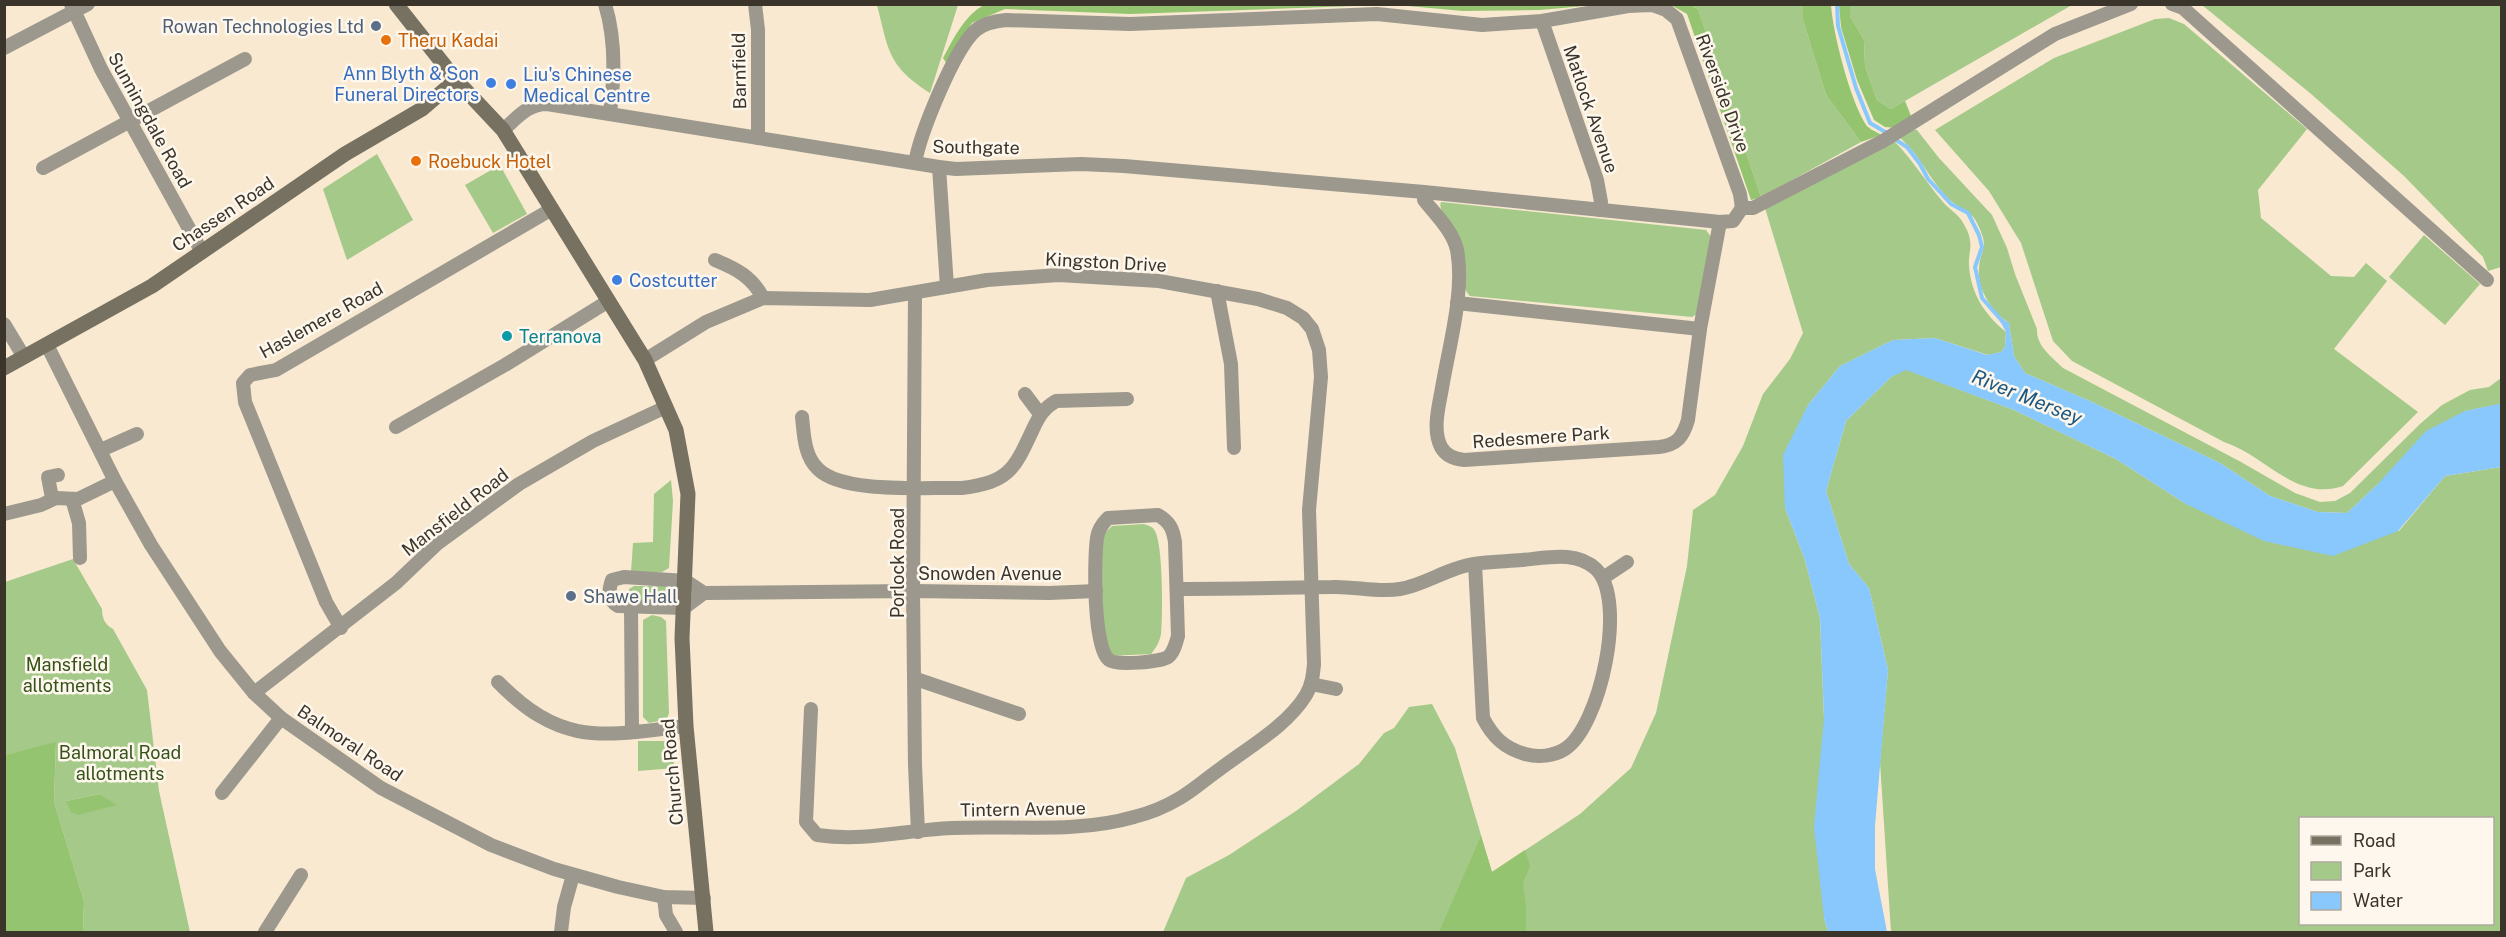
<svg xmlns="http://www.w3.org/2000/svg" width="2506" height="937" font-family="'Public Sans',sans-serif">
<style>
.green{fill:#a4c989;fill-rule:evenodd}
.forest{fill:#94c46f}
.water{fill:#88c8fd}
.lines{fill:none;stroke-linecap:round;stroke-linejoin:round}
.stream{stroke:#88c8fd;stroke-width:4}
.street{stroke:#9c988d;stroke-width:14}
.secondary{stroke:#767160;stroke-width:15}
.service-dot{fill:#5c6f8a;stroke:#fdf7ed;stroke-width:2}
.food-dot{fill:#e8710a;stroke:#fdf7ed;stroke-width:2}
.shop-dot{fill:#3f7fe0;stroke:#fdf7ed;stroke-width:2}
.culture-dot{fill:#0f9aa8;stroke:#fdf7ed;stroke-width:2}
.labels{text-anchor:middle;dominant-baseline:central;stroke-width:5;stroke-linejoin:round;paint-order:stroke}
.service-label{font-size:18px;fill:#4e5e75;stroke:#fdf7ed;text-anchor:end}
.food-label{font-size:18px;fill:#c56008;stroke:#fdf7ed;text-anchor:start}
.street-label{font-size:18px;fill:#3a342a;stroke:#fdf7ed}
.shop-label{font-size:18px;fill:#366cbe;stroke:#fdf7ed;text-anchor:start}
.culture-label{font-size:18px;fill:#0d838f;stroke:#fdf7ed;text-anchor:start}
.park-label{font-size:18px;fill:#355319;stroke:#fdf7ed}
.water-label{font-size:20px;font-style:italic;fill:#1c5782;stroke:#fdf7ed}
</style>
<rect width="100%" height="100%" fill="#f8e9d0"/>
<!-- green -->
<g class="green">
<path d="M877,5H958L930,93C887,65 889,51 877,5Z"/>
<path d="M1690,5H1803V20L1826,95L1861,142L1761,197L1698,9Z"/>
<path d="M1850,5H2072L1891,109L1877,100L1865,66L1864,40L1850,16Z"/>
<path d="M2202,5H2501V267L2488,271L2483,257L2404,176L2310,93Z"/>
<path d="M2169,18L2184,24L2307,129L2258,190L2261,218L2331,276L2354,277L2366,263L2387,281L2334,349L2418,412L2343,486C2296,502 2265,455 2224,442L2072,361L2053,341L2021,243L1989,191L1935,130L2054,58L2155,19Z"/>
<path d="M1910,128L1917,130L1939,158L1992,215L2007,248L2015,274L2037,329C2036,346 2052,357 2063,368L2241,462L2295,493L2320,502L2335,501L2350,493L2420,424L2442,405L2470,390L2489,387L2501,378V404L2465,411L2377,485L2347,513L2318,512L2270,496L2220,463L2092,402L2025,373L2014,356L2009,323C1993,313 1977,290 1979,269C1980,247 1990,250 1978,225C1972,211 1962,210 1951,201C1930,182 1921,155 1899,137Z"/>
<path d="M1894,141C1913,160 1926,182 1943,202C1953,213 1960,214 1967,230C1974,247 1968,251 1969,266C1971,294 1985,315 2006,332L2005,347L2001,352L1988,355L1935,338L1893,340L1840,366L1808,405L1785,508L1805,560L1820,618L1824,718V918L1828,932H1163L1186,878L1229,855L1296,811L1359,764L1384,733L1394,728L1409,707L1432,704L1455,748L1492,872L1580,814L1631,768L1656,713L1687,566L1693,510L1715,495L1743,446L1763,394L1790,359L1803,333L1765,208Z"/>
<path d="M377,154L413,220L347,260L323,189Z"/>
<path d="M500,165L527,214L493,233L465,185Z"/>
<path d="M1441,202L1706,230L1711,237L1699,313L1692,317L1470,296C1460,287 1458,251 1456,236C1454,225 1437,211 1441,202Z"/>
<path d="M2424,235L2480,284L2445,325L2389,277Z"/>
<path d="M1905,369L2014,410L2116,459L2186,504L2399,531L2445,476L2501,467V932H1891L1880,762L1888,670L1869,588L1849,564L1826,491L1846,421L1891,377ZM2300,818H2492V924H2300Z"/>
<path d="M671,480L673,501L669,568L662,572H631L633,543L653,542L654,494Z"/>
<path d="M1144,524C1149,526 1152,526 1155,531C1163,546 1163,614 1161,634C1160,641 1156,648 1151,654L1108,656L1104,650L1100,538L1112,526Z"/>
<path d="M73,559L102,609C102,618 105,625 113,629L147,690L159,791L190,932H83L84,901L54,802L56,743L5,755V582ZM100,794L116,805L66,801Z"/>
<path d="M634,586H666L664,600H633L628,593L629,589Z"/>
<path d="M652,615L661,617L666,621L669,713L667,719L649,723L643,717V620Z"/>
<path d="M638,741H663L669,744L675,768L638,771Z"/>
</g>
<!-- forest -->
<g class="forest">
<path d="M984,5H1383L1130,14L1005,9L972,23L947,64L943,58C954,38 964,16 984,5Z"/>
<path d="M1584,5V6L1540,10L1463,11L1397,5Z"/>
<path d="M1671,5H1690L1698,9L1761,197L1751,200L1687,14Z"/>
<path d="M1803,5H1831C1833,34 1850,100 1866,125C1869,129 1877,132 1881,135L1861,142L1826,95L1803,20Z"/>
<path d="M1839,5H1850V16L1864,40L1865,66L1877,100L1891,109L1905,101L1911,116L1896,128L1885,127L1874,120L1857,80L1841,27Z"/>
<path d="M56,742L54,802L84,901L83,932H6L5,755Z"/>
<path d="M100,794L117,805L78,815L71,812L66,801Z"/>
<path d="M1481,836L1492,872L1525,850L1530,866L1523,883L1526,907V932H1439Z"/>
</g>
<!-- water -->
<path class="water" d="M2000,317L2009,323L2014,356L2025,373L2092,402L2220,463L2270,496L2318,512L2347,513L2377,485L2426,431L2465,411L2499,404H2502L2501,467L2445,476L2398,531L2333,556L2264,541L2186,504L2116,459L2014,410L1906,370L1891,377L1846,421L1826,491L1849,564L1869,588L1888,670L1875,826V869L1887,932H1828L1824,918L1814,827L1824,718L1820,618L1805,560L1785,508L1783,455L1808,405L1840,366L1893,340L1935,338L1987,355L2001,352L2005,347L2006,332L1999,319Z"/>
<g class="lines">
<!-- stream -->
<g class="stream">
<path d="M1837,4L1838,26L1856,88L1870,123L1887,133"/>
<path d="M1893,138L1907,147L1920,164L1928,179L1951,204L1968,213L1979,235L1982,247L1975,267L1982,298L2003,322"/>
</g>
<!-- street -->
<g class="street">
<path d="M71,4L101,69L202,252"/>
<path d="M605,4C616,40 615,76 610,112"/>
<path d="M755,4L758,30V138"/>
<path d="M2172,4L2183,8L2487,280"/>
<path d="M1542,21L1597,180L1601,202L1600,210"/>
<path d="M4,48L88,4"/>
<path d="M503,130C517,118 527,104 547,104L939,167L956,169L1081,164L1124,166L1424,192L1720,222L1733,221L1742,208"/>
<path d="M915,163C920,134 954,49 976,30C984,23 996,21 1006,20L1130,24L1377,14L1482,25L1542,21L1628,6L1652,5L1666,10L1677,19L1740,194L1742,208"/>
<path d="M939,167L947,287"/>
<path d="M43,168L245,59"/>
<path d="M1424,192V200C1435,214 1453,231 1457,250C1465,291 1449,346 1442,388C1439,406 1432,429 1441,447C1446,456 1454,459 1464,460L1659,447C1677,445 1683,437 1688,420L1700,329L1720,222"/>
<path d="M1742,208H1753L1883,141L2055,34L2131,4"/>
<path d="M715,260C737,269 752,277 763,298"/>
<path d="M1217,291L1231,364L1234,448"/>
<path d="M915,293L913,591L915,765L918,832"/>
<path d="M1457,303L1700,329"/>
<path d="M4,324L24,357"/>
<path d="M47,345L115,481L151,545L220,651L254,693L281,718L381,788L491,845L554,869L618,887L664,897L704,898"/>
<path d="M645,360L706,322L763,298L870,300L987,280L1059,275L1159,281L1258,299L1287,308L1303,318L1312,329L1319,350L1321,377L1309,510L1314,664C1313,675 1312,685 1306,695C1287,726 1249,747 1220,769C1207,778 1194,790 1180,798C1165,807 1150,813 1134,817C1075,834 1013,825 952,828C905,830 866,842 817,835L806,822L811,709"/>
<path d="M1025,394L1040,414"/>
<path d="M802,417C804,434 804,456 818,469C843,494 926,487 962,488C1009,482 1014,470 1033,429C1039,416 1044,408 1056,401L1127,399"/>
<path d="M396,427L505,365L607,302"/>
<path d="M101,450L137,434"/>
<path d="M52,498L48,477L58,475"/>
<path d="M72,499L79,523L80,558"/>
<path d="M4,514L41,505L56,498L78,499L115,481"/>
<path d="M1158,515C1170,522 1173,529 1175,542L1178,636C1176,643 1174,652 1168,657C1161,662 1116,666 1109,660C1093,648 1094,559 1097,538C1098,530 1102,524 1108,518Z"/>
<path d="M1603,578L1627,562"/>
<path d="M1178,589C1229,589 1281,588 1332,587C1354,586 1378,593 1400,589C1419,586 1437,575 1455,569C1476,561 1500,562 1522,560C1546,558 1576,550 1596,569C1628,600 1600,727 1565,749C1554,756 1538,758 1525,754C1504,748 1493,737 1483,718L1475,564"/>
<path d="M704,593L684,608L618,606C608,600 608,592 612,580L624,577L686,581L704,593L913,591L1049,593L1096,591"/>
<path d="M631,608L632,731"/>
<path d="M341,628L326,602L245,402L243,383L250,375L276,370L552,209"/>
<path d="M916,679L1019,714"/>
<path d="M498,682C562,747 602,736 686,726"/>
<path d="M1311,684L1336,689"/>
<path d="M254,693L396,583L438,543L519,484L593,441L666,407"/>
<path d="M222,793L281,718"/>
<path d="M664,897L666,915L676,932"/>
<path d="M265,932L301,875"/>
<path d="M561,932L564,907L573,875"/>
</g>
<!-- secondary -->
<g class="secondary">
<path d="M396,4L456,80L503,130L645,360L676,430L688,494L682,638L686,726L706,932"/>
<path d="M4,368L152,286L345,154L422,109L456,80"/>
</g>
</g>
<!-- markers -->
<g class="service-dot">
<circle cx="376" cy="26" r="6"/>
<circle cx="571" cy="596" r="6"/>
</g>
<g class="food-dot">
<circle cx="386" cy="40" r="6"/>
<circle cx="416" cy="161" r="6"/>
</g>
<g class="shop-dot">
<circle cx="491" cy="83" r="6"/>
<circle cx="511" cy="84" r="6"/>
<circle cx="617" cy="280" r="6"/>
</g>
<circle class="culture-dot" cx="507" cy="336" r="6"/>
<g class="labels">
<!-- service labels -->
<g class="service-label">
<text x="364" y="26">Rowan Technologies Ltd</text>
<text x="583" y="596" text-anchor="start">Shawe Hall</text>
</g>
<!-- food labels -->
<g class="food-label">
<text x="398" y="40">Theru Kadai</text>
<text x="428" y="161">Roebuck Hotel</text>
</g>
<!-- street labels -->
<g class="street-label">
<text transform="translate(739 71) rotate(-91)">Barnfield</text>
<text transform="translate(1723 93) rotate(70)">Riverside Drive</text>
<text transform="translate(1591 109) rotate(71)">Matlock Avenue</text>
<text transform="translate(150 120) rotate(61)">Sunningdale Road</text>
<text transform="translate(976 147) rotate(1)">Southgate</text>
<text transform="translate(223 214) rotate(-34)">Chassen Road</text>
<text transform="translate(1106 262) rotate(3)">Kingston Drive</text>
<text transform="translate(321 320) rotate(-29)">Haslemere Road</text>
<text transform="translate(1541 437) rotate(-4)">Redesmere Park</text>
<text transform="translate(455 512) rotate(-38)">Mansfield Road</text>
<text transform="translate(897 563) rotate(-90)">Porlock Road</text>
<text x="990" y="573">Snowden Avenue</text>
<text transform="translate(350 743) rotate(34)">Balmoral Road</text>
<text transform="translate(672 772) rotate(-95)">Church Road</text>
<text transform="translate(1023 809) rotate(-1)">Tintern Avenue</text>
</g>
<!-- shop labels -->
<g class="shop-label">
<text x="479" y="73" text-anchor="end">Ann Blyth &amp; Son<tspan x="479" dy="21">Funeral Directors</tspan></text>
<text x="523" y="74">Liu's Chinese<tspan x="523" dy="21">Medical Centre</tspan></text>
<text x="629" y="280">Costcutter</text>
</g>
<!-- culture labels -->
<g class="culture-label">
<text x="519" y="336">Terranova</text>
</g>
<!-- park labels -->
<g class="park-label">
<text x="67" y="664">Mansfield<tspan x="67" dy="21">allotments</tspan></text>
<text x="120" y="752">Balmoral Road<tspan x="120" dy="21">allotments</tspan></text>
</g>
<!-- water labels -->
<g class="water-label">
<text transform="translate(2027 397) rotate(22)">River Mersey</text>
</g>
</g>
<!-- border -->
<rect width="2506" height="937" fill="none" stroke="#3a342a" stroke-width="12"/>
<!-- legend -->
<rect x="2299" y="817" width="195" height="108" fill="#fdf7ed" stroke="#afa99f" stroke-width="1.5"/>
<rect x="2311" y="836" width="30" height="9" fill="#767160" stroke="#afa99f" stroke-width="1.5"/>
<text x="2353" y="847" font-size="18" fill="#3a342a">Road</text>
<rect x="2311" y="862" width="30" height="18" fill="#a4c989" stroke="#afa99f" stroke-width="1.5"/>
<text x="2353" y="877" font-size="18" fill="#3a342a">Park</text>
<rect x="2311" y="892" width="30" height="18" fill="#88c8fd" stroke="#afa99f" stroke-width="1.5"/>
<text x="2353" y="907" font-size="18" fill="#3a342a">Water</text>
</svg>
